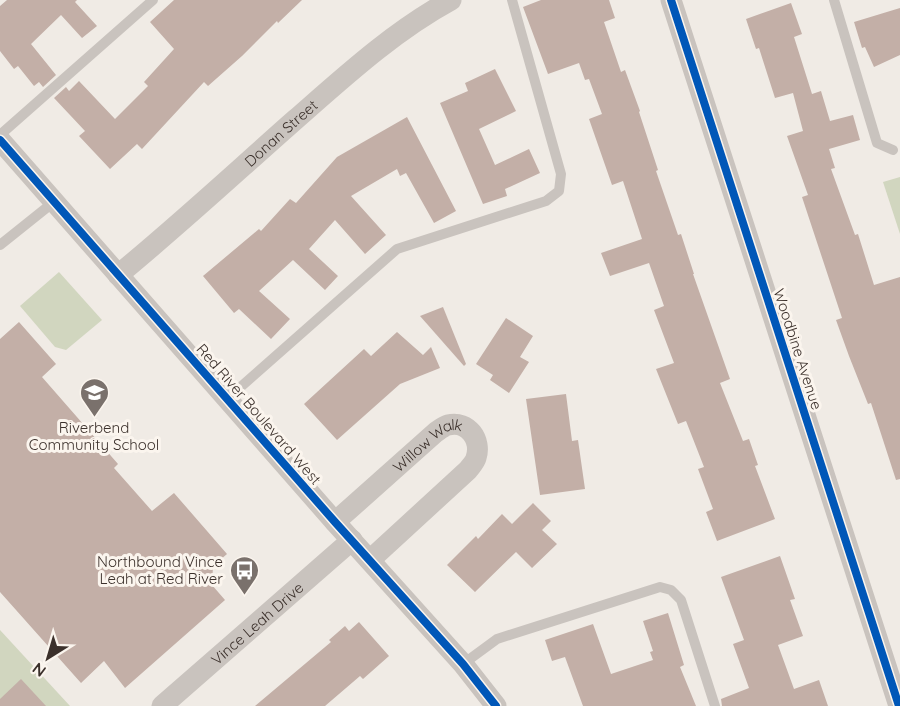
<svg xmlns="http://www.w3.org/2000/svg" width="900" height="706" font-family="Quicksand,sans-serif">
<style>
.green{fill:#d1d6bf}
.building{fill:#c3afa7}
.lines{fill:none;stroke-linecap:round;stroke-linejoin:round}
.service{stroke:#c9c3be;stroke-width:10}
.minor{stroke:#c9c3be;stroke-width:21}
.cycleway-casing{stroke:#fbf5ee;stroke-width:11}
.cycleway{stroke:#0057b8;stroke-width:8}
.labels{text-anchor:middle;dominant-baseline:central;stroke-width:6;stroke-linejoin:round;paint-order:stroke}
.street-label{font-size:15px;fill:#3b302b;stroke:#fbf5ee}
.poi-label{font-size:15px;fill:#3b302b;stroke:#fbf5ee}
</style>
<rect width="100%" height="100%" fill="#f0ebe5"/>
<!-- green -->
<g class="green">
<path d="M900,177V234L883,182Z"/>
<path d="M59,272L102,320L66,350L55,347L20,306Z"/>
<path d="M0,630L70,706H0Z"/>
</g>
<!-- building -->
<g class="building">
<path d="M7,0H77L75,2L97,26L82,38L61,15L31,44L56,75L43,87L39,82L34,86L18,66L14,69L0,51V6Z"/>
<path d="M174,0H302L278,23L277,21L242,56L208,86L204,82L142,149L137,144L110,169L79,136L85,131L54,98L66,87L69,91L79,81L115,119L148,86L144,82L174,49L150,22Z"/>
<path d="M541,0H609L615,18L604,22L621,72L625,70L640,111L639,112L658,170L656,171L678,235L681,234L694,274H693L730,379L720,383L743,441L749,439L758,465L755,466L775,519L717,541L706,512L713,509L698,469L704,467L686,421L678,424L656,369L674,363L654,310L664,306L649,263L610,276L601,253L642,239L623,181L612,185L589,119L602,114L589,79L585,80L579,63L548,74L523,7Z"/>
<path d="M791,3L802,34L794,37L812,94L821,91L830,121L853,115L860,140L829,149L835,168L831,169L855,235L858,234L874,285L900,277V479L896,480L871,403L868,404L849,356L836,320L842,318L802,197L808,195L787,136L803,131L793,93L775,98L759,48L756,49L746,19Z"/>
<path d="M900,8V55L874,67L865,47L862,48L854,22Z"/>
<path d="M495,69L516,111L479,129L495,165L529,149L540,173L505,189L507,196L483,204L440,103L468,91L465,83Z"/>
<path d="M407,117L456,211L434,223L406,173L400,176L397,169L351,196L386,235L365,254L335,220L309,249L338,276L325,290L293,260L259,291L290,319L271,339L239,309L234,313L203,276L259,229L261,231L290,199L296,203L337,157Z"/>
<path d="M443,307L466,364L464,366L420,316Z"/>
<path d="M506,318L533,336L520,357L529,362L509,393L490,380L493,375L476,364Z"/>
<path d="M19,322L56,364L42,377L118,464L114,468L152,511L174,493L227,554L213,566L212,585L225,600L125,688L104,661L81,683L0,592V339Z"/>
<path d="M397,332L423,355L431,347L440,368L400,384L337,440L304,404L364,349L371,356Z"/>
<path d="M566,394L572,441L578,440L585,489L540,495L526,399Z"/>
<path d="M533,503L551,521L542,530L557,544L532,568L516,552L475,592L447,565L476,536L478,539L502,514L512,524Z"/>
<path d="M780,556L795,599L790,600L803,636L778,645L794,689L819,680L828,706H722L721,699L749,688L733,644L744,640L721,577Z"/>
<path d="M668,613L684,665L680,667L696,706H583L565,657L552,661L545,640L593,624L611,674L653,660L650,652L653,651L643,621Z"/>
<path d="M359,622L389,656L363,679L360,676L325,706H255L331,642L329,640L345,626L349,631Z"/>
<path d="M21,679L46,706H0V699Z"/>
</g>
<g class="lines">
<!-- service -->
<g class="service">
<path d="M834,0L877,143L893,150"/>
<path d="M0,135L153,0"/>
<path d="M0,245L55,201"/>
<path d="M227,399L397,249L546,201L559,191L561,174L512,0"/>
<path d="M463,664L497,639L660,587L671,590L681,600L715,706"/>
</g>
<!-- minor -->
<g class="minor">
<path d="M671,0L899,706"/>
<path d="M0,140L335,522L463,664L496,706"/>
<path id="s1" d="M118,275C179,225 237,171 296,119C345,76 394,31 451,0"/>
<path id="s2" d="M335,522L436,432C439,430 444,426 448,425C468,420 482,440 476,458C475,462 470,467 468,470L370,560"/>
<path id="s3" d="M162,706L352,540"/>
</g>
<defs>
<g id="cycleway">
<path d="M671,0L899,706"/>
<path d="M0,140L335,522L463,664L496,706"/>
</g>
</defs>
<!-- cycleway casing -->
<use href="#cycleway" class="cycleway-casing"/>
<!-- cycleway -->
<use href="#cycleway" class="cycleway"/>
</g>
<!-- icons -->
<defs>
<symbol id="school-pin" viewBox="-11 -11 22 30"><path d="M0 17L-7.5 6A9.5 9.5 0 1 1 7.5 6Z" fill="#7a716c" stroke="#fbf5ee"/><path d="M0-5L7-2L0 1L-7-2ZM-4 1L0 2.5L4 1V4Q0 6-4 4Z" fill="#fff"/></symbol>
<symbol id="bus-pin" viewBox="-11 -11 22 30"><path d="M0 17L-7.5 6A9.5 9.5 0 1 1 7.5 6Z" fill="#7a716c" stroke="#fbf5ee"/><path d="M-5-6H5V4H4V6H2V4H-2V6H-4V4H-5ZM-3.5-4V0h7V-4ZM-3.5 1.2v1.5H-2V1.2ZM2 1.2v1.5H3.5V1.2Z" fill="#fff"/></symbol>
</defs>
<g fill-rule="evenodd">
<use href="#school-pin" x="78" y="376" width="33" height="45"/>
<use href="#bus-pin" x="228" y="554" width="33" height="45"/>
</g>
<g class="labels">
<!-- street labels -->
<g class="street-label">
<text stroke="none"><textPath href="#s1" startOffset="216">Donan Street</textPath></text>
<text transform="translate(798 349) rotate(72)">Woodbine Avenue</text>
<text transform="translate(259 414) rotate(49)">Red River Boulevard West</text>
<text stroke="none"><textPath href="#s2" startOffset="122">Willow Walk</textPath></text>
<text stroke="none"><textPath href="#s3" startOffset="126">Vince Leah Drive</textPath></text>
</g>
<!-- poi labels -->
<g class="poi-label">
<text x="94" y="427">Riverbend<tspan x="94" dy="17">Community School</tspan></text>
<text x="223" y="561" text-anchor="end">Northbound Vince<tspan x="223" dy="17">Leah at Red River</tspan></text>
</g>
</g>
<!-- north arrow -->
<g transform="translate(48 658) rotate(217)" stroke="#fbf5ee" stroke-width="4.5" paint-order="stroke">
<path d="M0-4.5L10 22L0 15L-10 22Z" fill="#3b302b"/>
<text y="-9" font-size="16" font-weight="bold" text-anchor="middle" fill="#3b302b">N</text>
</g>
</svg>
